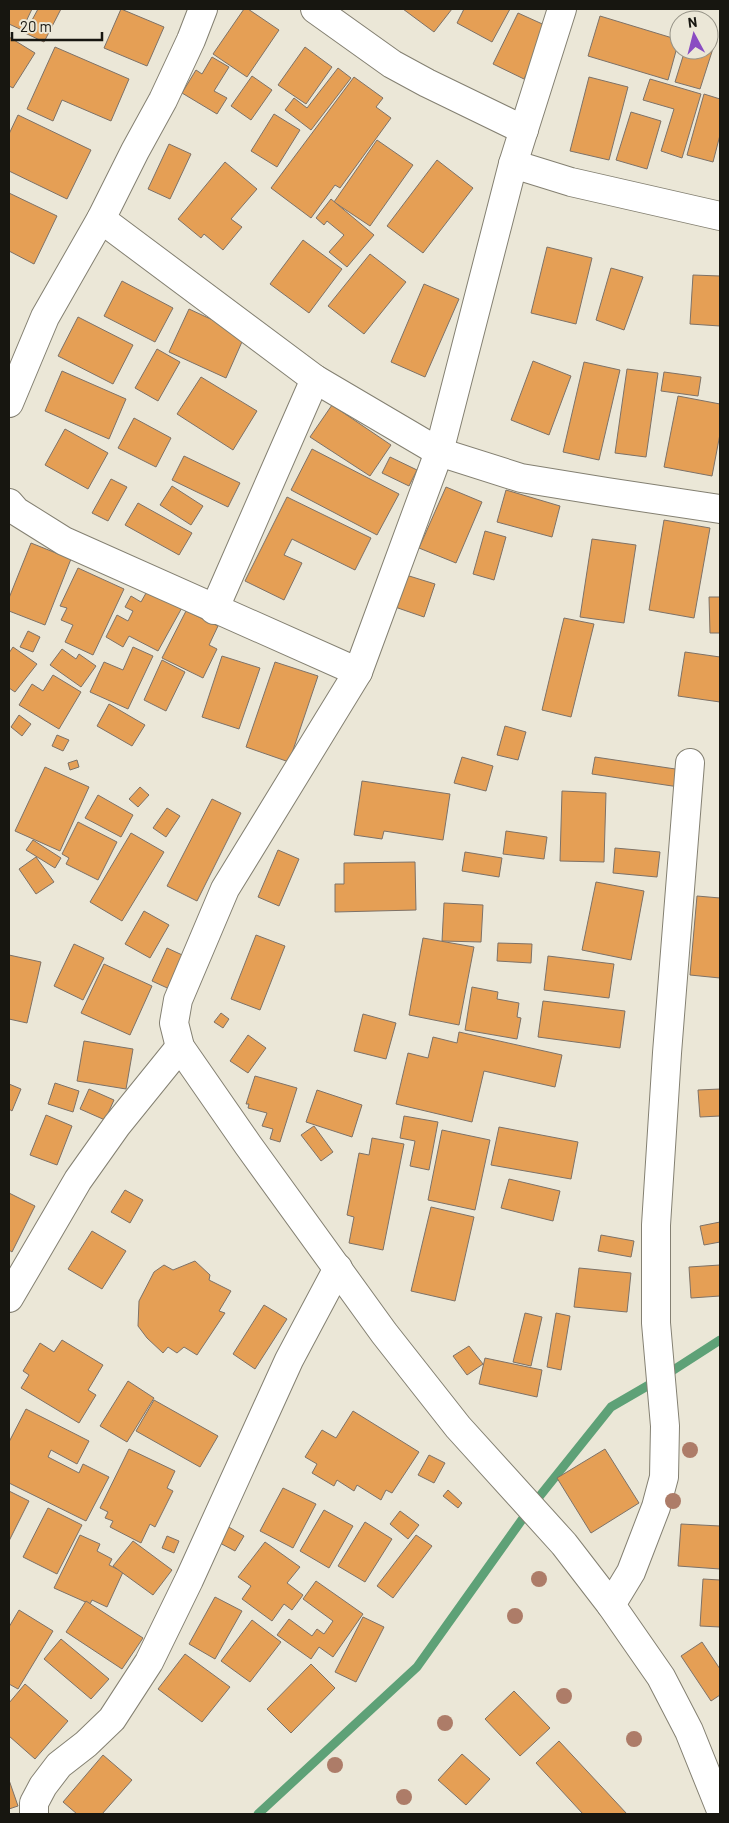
<svg xmlns="http://www.w3.org/2000/svg" width="729" height="1823" font-family="Barlow,sans-serif">
<style>
.lines{fill:none;stroke-linecap:round;stroke-linejoin:round}
.stream{stroke:#5ea177;stroke-width:9}
.building{fill:#e59f55;stroke:#7e7267}
.street-casing{stroke:#848072;stroke-width:30}
.street{stroke:#fff;stroke-width:28}
.tree{fill:#ad7c68}
</style>
<rect width="100%" height="100%" fill="#ebe7d7"/>
<g class="lines">
<!-- stream -->
<path class="stream" d="M258,1814L417,1667L531,1507L611,1407L661,1378L720,1340"/>
</g>
<!-- building -->
<g class="building">
<path d="M9,9H32L22,30L9,24Z"/>
<path d="M38,9H61L44,42L25,33Z"/>
<path d="M121,9L164,27L147,66L104,48Z"/>
<path d="M244,9H248L279,30L247,77L213,54Z"/>
<path d="M403,9H452L434,32Z"/>
<path d="M464,9H510L492,42L457,23Z"/>
<path d="M518,13L549,27L524,79L493,64Z"/>
<path d="M600,16L679,40L668,80L588,56Z"/>
<path d="M9,37L35,53L13,88L9,86Z"/>
<path d="M709,37L716,39L700,89L675,82L685,50H709Z"/>
<path d="M55,47L129,79L111,121L62,100L53,121L27,109Z"/>
<path d="M305,47L332,67L306,104L278,85Z"/>
<path d="M212,57L229,67L214,91L227,98L217,114L182,93L196,70L202,74Z"/>
<path d="M338,68L351,78L311,130L285,110L294,98L307,108Z"/>
<path d="M252,76L272,90L251,120L231,106Z"/>
<path d="M354,77L383,98L376,107L391,118L340,188L335,185L311,218L271,188Z"/>
<path d="M589,77L628,87L609,160L570,151Z"/>
<path d="M650,79L701,94L682,158L661,151L674,109L643,100Z"/>
<path d="M704,94L720,99V135L713,162L687,155Z"/>
<path d="M631,112L661,121L647,169L616,160Z"/>
<path d="M274,114L300,130L277,167L251,151Z"/>
<path d="M18,115L91,150L67,199L9,171V134Z"/>
<path d="M377,140L413,165L370,226L334,202Z"/>
<path d="M169,144L191,154L170,199L148,189Z"/>
<path d="M437,160L473,188L423,253L387,226Z"/>
<path d="M225,162L257,189L231,219L242,227L223,250L204,234L201,238L178,219Z"/>
<path d="M9,193L57,216L34,264L9,251Z"/>
<path d="M331,199L374,235L347,267L329,252L344,235L327,221L324,225L316,218Z"/>
<path d="M303,240L342,269L309,313L270,284Z"/>
<path d="M547,247L592,258L576,324L531,313Z"/>
<path d="M370,254L406,282L364,334L328,306Z"/>
<path d="M611,268L643,277L624,330L596,320Z"/>
<path d="M693,275L720,276V326L690,324Z"/>
<path d="M122,281L173,308L155,342L104,316Z"/>
<path d="M424,284L459,299L425,377L391,362Z"/>
<path d="M189,309L245,335L226,378L169,352Z"/>
<path d="M78,317L133,345L113,384L58,356Z"/>
<path d="M157,349L180,362L158,401L135,388Z"/>
<path d="M533,361L571,376L549,435L511,420Z"/>
<path d="M584,362L620,370L599,460L563,452Z"/>
<path d="M627,369L658,373L646,457L615,453Z"/>
<path d="M62,371L126,399L109,439L45,411Z"/>
<path d="M664,372L701,377L698,396L661,391Z"/>
<path d="M201,377L257,411L233,450L177,414Z"/>
<path d="M678,396L720,404V434L712,476L664,467Z"/>
<path d="M332,405L391,445L370,476L310,437Z"/>
<path d="M134,418L171,438L156,467L118,448Z"/>
<path d="M65,429L108,453L88,489L45,465Z"/>
<path d="M312,449L399,494L377,535L291,490Z"/>
<path d="M184,456L240,483L228,507L172,480Z"/>
<path d="M390,457L417,470L409,486L382,473Z"/>
<path d="M111,479L127,487L108,521L92,513Z"/>
<path d="M172,486L203,506L191,525L160,505Z"/>
<path d="M446,487L482,502L456,563L419,548Z"/>
<path d="M506,490L560,506L552,537L497,522Z"/>
<path d="M287,497L371,538L355,570L292,539L284,555L302,563L284,600L245,581Z"/>
<path d="M138,503L192,533L179,555L125,525Z"/>
<path d="M664,520L710,528L694,618L649,610Z"/>
<path d="M485,531L506,537L494,580L473,574Z"/>
<path d="M592,539L636,545L624,623L580,617Z"/>
<path d="M31,543L71,559L45,625L9,611V598Z"/>
<path d="M78,568L124,589L93,655L65,642L73,625L61,620L67,608L60,606Z"/>
<path d="M406,575L435,584L424,617L395,607Z"/>
<path d="M150,586L184,604L158,651L129,636L123,647L106,637L117,615L128,621L133,611L125,607L131,596L141,602Z"/>
<path d="M709,597H720V633H710Z"/>
<path d="M186,611L218,626L209,645L217,649L203,678L162,658Z"/>
<path d="M564,618L594,624L571,717L542,710Z"/>
<path d="M28,631L40,637L33,652L20,647Z"/>
<path d="M13,647L37,664L15,692L9,688V653Z"/>
<path d="M133,647L153,656L128,709L90,692L104,662L123,670Z"/>
<path d="M62,649L76,659L79,654L96,666L81,687L50,665Z"/>
<path d="M685,652L720,657V702L678,696Z"/>
<path d="M222,656L260,668L239,729L202,717Z"/>
<path d="M162,660L185,672L166,711L144,700Z"/>
<path d="M275,662L318,676L289,762L246,747Z"/>
<path d="M53,675L81,692L59,729L19,705L32,684L43,691Z"/>
<path d="M109,704L145,725L132,746L97,726Z"/>
<path d="M19,715L31,724L22,736L11,727Z"/>
<path d="M505,726L526,732L518,760L497,755Z"/>
<path d="M57,735L69,740L63,751L52,746Z"/>
<path d="M462,757L493,766L486,791L454,783Z"/>
<path d="M595,757L682,770L679,787L592,774Z"/>
<path d="M77,760L79,767L70,770L68,763Z"/>
<path d="M45,767L89,787L60,851L15,831Z"/>
<path d="M362,781L450,794L443,840L384,831L382,839L354,835Z"/>
<path d="M140,787L149,795L138,807L129,799Z"/>
<path d="M562,791L606,793L604,862L560,861Z"/>
<path d="M98,795L133,815L121,837L85,818Z"/>
<path d="M212,799L241,813L197,901L167,886Z"/>
<path d="M167,808L180,816L166,837L153,828Z"/>
<path d="M78,822L117,842L98,880L66,864L69,858L62,854Z"/>
<path d="M506,831L547,837L544,859L503,854Z"/>
<path d="M131,833L164,852L122,921L90,902Z"/>
<path d="M33,840L61,858L55,868L26,850Z"/>
<path d="M615,848L660,852L657,877L613,873Z"/>
<path d="M278,850L299,859L279,906L258,897Z"/>
<path d="M465,852L502,858L499,877L462,871Z"/>
<path d="M36,857L54,882L36,894L19,869Z"/>
<path d="M415,862L416,910L335,912V884H344V863Z"/>
<path d="M596,882L644,891L631,960L582,950Z"/>
<path d="M697,896L720,898V978L690,975Z"/>
<path d="M444,903L483,905L481,942L442,941Z"/>
<path d="M144,911L169,925L150,958L125,944Z"/>
<path d="M256,935L285,946L260,1010L231,999Z"/>
<path d="M423,938L474,947L459,1025L409,1015Z"/>
<path d="M498,943L532,944L531,963L497,961Z"/>
<path d="M74,944L104,958L83,1000L54,986Z"/>
<path d="M167,948L191,959L176,992L152,981Z"/>
<path d="M9,955L41,962L27,1023L9,1019Z"/>
<path d="M548,956L614,964L609,998L544,990Z"/>
<path d="M104,964L152,986L130,1035L81,1013Z"/>
<path d="M472,987L498,992L497,999L519,1003L517,1017L521,1018L517,1039L465,1030Z"/>
<path d="M543,1001L625,1011L620,1048L538,1037Z"/>
<path d="M221,1013L229,1019L223,1028L214,1022Z"/>
<path d="M363,1014L396,1023L386,1059L354,1051Z"/>
<path d="M459,1032L562,1055L555,1087L484,1071L472,1122L396,1104L408,1053L428,1058L433,1037L457,1043Z"/>
<path d="M248,1035L266,1048L248,1073L230,1061Z"/>
<path d="M84,1041L133,1049L126,1089L77,1081Z"/>
<path d="M255,1076L297,1088L280,1142L270,1139L273,1129L262,1126L267,1113L248,1108L249,1104H246Z"/>
<path d="M55,1083L79,1091L73,1112L48,1104Z"/>
<path d="M9,1084L21,1089L12,1111L9,1109Z"/>
<path d="M89,1089L114,1100L105,1120L80,1109Z"/>
<path d="M720,1089V1116L700,1117L698,1090Z"/>
<path d="M317,1090L362,1105L352,1137L306,1122Z"/>
<path d="M46,1115L72,1126L57,1165L30,1155Z"/>
<path d="M404,1116L438,1122L429,1170L410,1166L415,1141L400,1138Z"/>
<path d="M314,1126L333,1152L321,1161L301,1135Z"/>
<path d="M499,1127L578,1142L571,1179L491,1165Z"/>
<path d="M442,1130L490,1140L475,1210L428,1200Z"/>
<path d="M372,1138L404,1144L383,1250L349,1243L354,1217L347,1215L359,1153L369,1155Z"/>
<path d="M509,1179L560,1191L553,1221L501,1208Z"/>
<path d="M125,1190L143,1200L130,1223L111,1212Z"/>
<path d="M9,1193L35,1206L12,1252L9,1250Z"/>
<path d="M431,1207L474,1217L455,1301L411,1291Z"/>
<path d="M720,1222V1242L704,1245L700,1226Z"/>
<path d="M92,1231L126,1251L102,1289L68,1269Z"/>
<path d="M601,1235L634,1241L631,1257L598,1251Z"/>
<path d="M195,1261L210,1275L209,1280L231,1291L219,1311L225,1313L197,1355L184,1347L177,1353L168,1347L163,1353L147,1338L138,1326L139,1301L154,1272L164,1265L173,1270Z"/>
<path d="M720,1265V1296L691,1298L689,1267Z"/>
<path d="M579,1268L631,1273L627,1312L574,1307Z"/>
<path d="M264,1305L287,1319L255,1369L233,1354Z"/>
<path d="M525,1313L542,1317L531,1366L513,1362Z"/>
<path d="M556,1313L570,1316L561,1370L547,1367Z"/>
<path d="M62,1340L103,1365L88,1390L96,1395L79,1423L21,1388L29,1375L23,1371L40,1343L54,1352Z"/>
<path d="M469,1346L483,1364L467,1375L453,1356Z"/>
<path d="M485,1358L542,1370L537,1397L479,1384Z"/>
<path d="M128,1381L154,1398L127,1442L100,1426Z"/>
<path d="M154,1400L218,1436L200,1467L136,1431Z"/>
<path d="M26,1409L89,1441L77,1464L51,1450L48,1457L79,1473L83,1464L109,1477L86,1521L9,1483V1442Z"/>
<path d="M353,1411L419,1452L392,1493L386,1490L381,1500L357,1485L354,1491L337,1480L334,1486L312,1473L317,1464L305,1457L322,1430L336,1438Z"/>
<path d="M129,1449L175,1471L167,1488L173,1491L155,1527L150,1524L141,1543L110,1527L113,1521L105,1518L108,1512L100,1508Z"/>
<path d="M605,1449L639,1503L591,1533L557,1478Z"/>
<path d="M429,1455L445,1463L434,1483L418,1475Z"/>
<path d="M283,1488L316,1504L293,1548L260,1531Z"/>
<path d="M448,1490L462,1503L458,1508L443,1496Z"/>
<path d="M9,1491L29,1501L9,1541Z"/>
<path d="M48,1508L82,1525L57,1574L23,1557Z"/>
<path d="M324,1510L353,1526L329,1568L300,1551Z"/>
<path d="M400,1511L419,1525L408,1539L390,1524Z"/>
<path d="M365,1522L392,1539L365,1582L338,1566Z"/>
<path d="M681,1524L720,1526V1569L678,1566Z"/>
<path d="M227,1526L244,1536L235,1551L218,1542Z"/>
<path d="M80,1535L100,1544L97,1551L112,1559L109,1565L123,1572L107,1607L92,1600L90,1604L54,1588Z"/>
<path d="M416,1535L432,1546L393,1598L377,1586Z"/>
<path d="M167,1536L179,1541L174,1553L162,1548Z"/>
<path d="M133,1541L172,1570L153,1595L113,1566Z"/>
<path d="M265,1542L300,1567L287,1583L303,1595L292,1610L284,1604L272,1621L242,1599L251,1586L238,1577Z"/>
<path d="M703,1579L720,1580V1627L700,1626Z"/>
<path d="M316,1581L363,1614L333,1657L319,1647L311,1659L277,1635L289,1619L312,1636L317,1629L324,1634L333,1621L303,1599Z"/>
<path d="M215,1597L242,1611L215,1659L189,1644Z"/>
<path d="M86,1601L143,1638L122,1669L66,1632Z"/>
<path d="M19,1610L53,1631L18,1689L9,1684V1627Z"/>
<path d="M363,1617L384,1627L356,1682L335,1672Z"/>
<path d="M252,1620L281,1642L250,1682L221,1661Z"/>
<path d="M61,1639L109,1679L91,1699L44,1659Z"/>
<path d="M702,1642L720,1669V1695L711,1701L681,1656Z"/>
<path d="M185,1654L230,1687L202,1722L158,1689Z"/>
<path d="M311,1664L335,1688L291,1733L267,1709Z"/>
<path d="M25,1684L68,1721L35,1759L9,1736V1703Z"/>
<path d="M514,1691L550,1728L520,1756L485,1719Z"/>
<path d="M559,1741L627,1814H583L536,1763Z"/>
<path d="M462,1754L490,1779L466,1805L438,1780Z"/>
<path d="M103,1755L132,1780L102,1814H77L63,1802Z"/>
<path d="M9,1780L18,1806L9,1809Z"/>
</g>
<g class="lines">
<defs>
<g id="street">
<path d="M315,9L392,64L427,83L524,130"/>
<path d="M562,9L513,164L439,452L358,672L225,889L178,1000L174,1023L180,1047L248,1145L384,1333L458,1427L564,1544L611,1605L661,1677L689,1731L720,1808"/>
<path d="M513,164L571,182L720,216"/>
<path d="M101,219L315,379L439,452L521,478L607,492L720,509"/>
<path d="M9,403L45,317L101,219L135,151L163,100L191,40L203,9"/>
<path d="M9,503L16,511L64,541L358,672"/>
<path d="M214,610L315,379"/>
<path d="M9,1298L78,1180L117,1125L180,1047"/>
<path d="M611,1605L631,1572L656,1507L664,1477L665,1426L656,1323V1225L667,1053L690,763"/>
<path d="M34,1814V1803L43,1786L59,1765L86,1744L112,1719L149,1662L189,1580L289,1360L338,1268"/>
</g>
</defs>
<!-- street casing -->
<use href="#street" class="street-casing"/>
<!-- street -->
<use href="#street" class="street"/>
</g>
<!-- trees -->
<g class="tree">
<circle cx="690" cy="1450" r="8"/>
<circle cx="673" cy="1501" r="8"/>
<circle cx="539" cy="1579" r="8"/>
<circle cx="515" cy="1616" r="8"/>
<circle cx="564" cy="1696" r="8"/>
<circle cx="445" cy="1723" r="8"/>
<circle cx="634" cy="1739" r="8"/>
<circle cx="335" cy="1765" r="8"/>
<circle cx="404" cy="1797" r="8"/>
</g>
<!-- border -->
<rect width="729" height="1823" fill="none" stroke="#171610" stroke-width="20"/>
<!-- north arrow -->
<g transform="translate(694 35) rotate(353)"><circle r="24" fill="#ebe7d7" stroke="#969387"/>
<path d="M0-4L9 19L0 12L-9 19Z" fill="#8a4cc2"/>
<text y="-8" font-size="14" font-weight="bold" text-anchor="middle" fill="#171610">N</text>
</g>
<!-- scale -->
<path d="M12 32v8h90v-8" fill="none" stroke="#171610" stroke-width="2.5"/>
<text x="20" y="32" font-size="15" fill="#171610" stroke="#ebe7d7" stroke-width="4" paint-order="stroke">20 m</text>
</svg>
